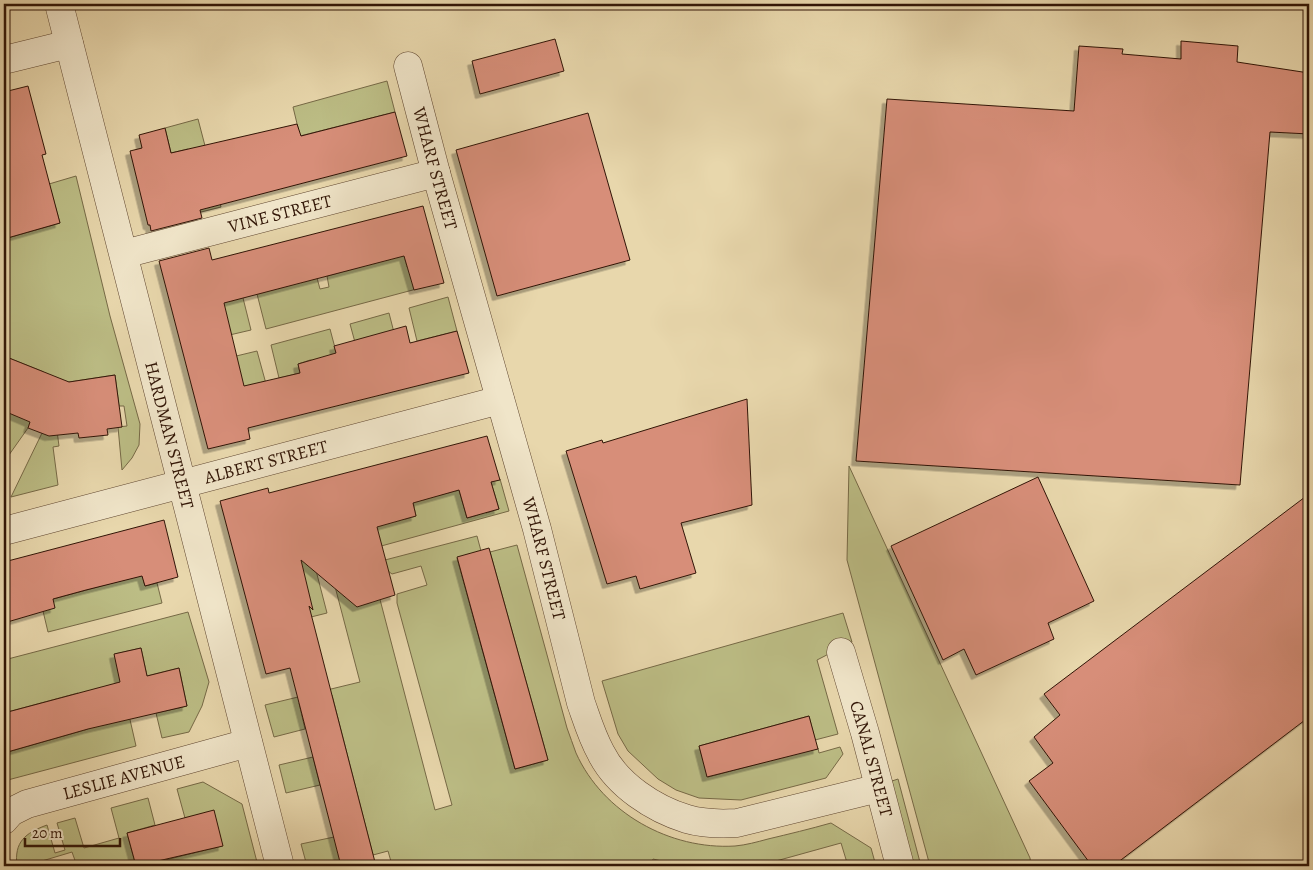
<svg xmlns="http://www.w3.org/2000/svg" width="1313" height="870" font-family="Alegreya,serif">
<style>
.green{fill:#bcbd85;stroke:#766946}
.building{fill:#d78e79;stroke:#311506;filter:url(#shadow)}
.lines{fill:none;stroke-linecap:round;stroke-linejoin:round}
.minor-casing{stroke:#5f4630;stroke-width:29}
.minor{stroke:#f0e5c9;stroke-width:28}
.labels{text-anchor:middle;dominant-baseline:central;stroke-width:5;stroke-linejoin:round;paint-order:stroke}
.street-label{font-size:18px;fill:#311506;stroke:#f0e5c9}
</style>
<defs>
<filter id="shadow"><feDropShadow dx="-4.5" dy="4.5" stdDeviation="0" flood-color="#0004"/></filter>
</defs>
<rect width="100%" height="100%" fill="#e8d7ac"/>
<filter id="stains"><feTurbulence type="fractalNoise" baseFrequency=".004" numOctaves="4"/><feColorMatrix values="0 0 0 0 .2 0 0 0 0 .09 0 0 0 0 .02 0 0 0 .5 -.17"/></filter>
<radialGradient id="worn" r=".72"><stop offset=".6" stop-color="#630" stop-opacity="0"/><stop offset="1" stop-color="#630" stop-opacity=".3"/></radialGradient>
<!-- green -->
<g class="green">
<path d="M387,81L395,112L300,136L293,107Z"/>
<path d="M198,119L221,207L189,215L195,177L188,149L171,153L165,128Z"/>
<path d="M76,176L110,316L140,424L139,445L132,458L122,470L118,427L127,426L124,406H119L115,375L56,384L57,431L59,446L53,447L58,485L11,497L42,433L52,407L38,401L28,428L4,462V411L9,414L44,372L4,356V239L60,223L49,184Z"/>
<path d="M404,255L407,267L418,264L424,287L266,329L257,294L317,278L320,289L329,287L327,276Z"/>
<path d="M236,270L251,330L221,337L206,278Z"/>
<path d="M448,297L457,331L417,341L409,308Z"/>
<path d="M389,313L398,348L356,346L350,324Z"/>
<path d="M330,329L339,363L310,360L298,364L300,373L279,378L271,345Z"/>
<path d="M257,351L268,391L238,398L228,358Z"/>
<path d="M849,466L1030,858L1031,866H930L847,560Z"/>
<path d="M500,479L509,511L352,554L373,514L405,519L416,516L413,502L459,490L467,518L478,515L470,487L478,484L486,513L499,509L491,482Z"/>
<path d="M305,528L327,613L299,620L294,598Z"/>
<path d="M477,536L481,551L457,558L515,769L548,760L490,552L517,545L567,728C570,736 573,745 576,753C603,813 670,850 735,846C746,845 757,842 768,839C789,834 810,829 831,823L871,848L876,866H848L841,843L758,866H682L653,859L651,866H389L392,865L388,851L373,855L332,695L299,703L305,729L274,737L265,705L360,682L332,575L371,565L435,810L452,805L397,603V594L427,585L421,566L392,574L388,571L385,560Z"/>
<path d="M142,575L145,586L157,583L162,603L48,632L43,611L53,599Z"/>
<path d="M188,612L209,682L202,706L189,732L162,738L156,713L187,706L179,668L147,676L141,648L115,654L136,746L4,781V753L88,729L78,693L4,713V660Z"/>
<path d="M843,613L852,642L817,660L838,734L815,740L809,716L699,746L708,777L818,748L819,753L840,747L843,754L826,778L741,800L699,798L676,790L658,779L628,751L618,734L602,681Z"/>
<path d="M313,757L320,785L286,793L279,765Z"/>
<path d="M898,779L921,866H912L889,782Z"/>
<path d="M203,782L242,804L258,866H154L153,863L222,846L185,818L177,789Z"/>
<path d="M148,798L155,825L127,833L136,866H77L72,852L42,861L43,866H17C14,842 25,833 47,825L55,853L65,850L57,823L75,818L84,848L119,838L111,808Z"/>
<path d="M334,837L341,863L326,866H307L301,844Z"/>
</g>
<!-- building -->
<g class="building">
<path d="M555,39L564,71L480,94L472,61Z"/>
<path d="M1181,41L1238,46L1237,62L1309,73V134L1270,132L1240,485L856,461L887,99L1074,111L1079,46L1123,49L1122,54L1181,59Z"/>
<path d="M28,86L46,154L42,155L60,223L4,239V92Z"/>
<path d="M395,112L407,156L200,210L202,218L151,231L150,225H148L130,151L142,148L139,135L165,128L171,153L297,124L301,136Z"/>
<path d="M588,113L630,260L497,296L456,150Z"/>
<path d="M423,206L444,283L414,290L404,256L224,303L244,386L300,373L298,364L336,353L334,346L406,326L410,343L457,331L469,373L248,428L250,439L208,449L159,261L209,248L212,260Z"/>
<path d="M4,356L69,382L115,375L122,427L107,429L108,435L79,438L78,433L49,436L28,428L30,422L4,411Z"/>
<path d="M747,399L752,505L681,523L696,573L640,589L636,576L607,584L566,451L602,440L603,443Z"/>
<path d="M487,436L500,480L491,482L499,509L467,518L459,490L413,503L416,516L377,527L395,595L357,607L301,560L313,610L309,606L376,866H341L290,668L266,674L220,501L268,488L269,493Z"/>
<path d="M1038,477L1094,601L1048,623L1054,639L976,675L964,649L943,660L891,546Z"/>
<path d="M1309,494V717L1113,866H1092L1029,781L1053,763L1034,737L1060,715L1044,694Z"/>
<path d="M164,520L178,577L145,586L142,576L86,590L53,599L55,608L4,623V562Z"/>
<path d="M489,548L548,760L515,769L457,557Z"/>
<path d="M141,648L147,676L179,668L187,706L88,729L4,753V713L120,682L114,654Z"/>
<path d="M809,716L818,749L707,777L699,746Z"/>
<path d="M214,810L223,846L136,866L127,833Z"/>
</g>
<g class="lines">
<defs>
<g id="minor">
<path id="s1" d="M59,4L280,866"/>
<path d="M4,60L69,44"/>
<path id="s2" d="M408,66L436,173L537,529L581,703C587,720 592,737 601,753C617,785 654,809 687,819C704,824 720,824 737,823L879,788"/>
<path id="s3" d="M124,254L436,173"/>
<path id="s4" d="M4,531L500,400"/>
<path id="s5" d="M841,652L865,733L900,866"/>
<path id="s6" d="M4,820L11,812L27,804L248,743"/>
</g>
</defs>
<!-- minor casing -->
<use href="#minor" class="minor-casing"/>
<!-- minor -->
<use href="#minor" class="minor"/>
</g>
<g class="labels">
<!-- street labels -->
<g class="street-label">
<text stroke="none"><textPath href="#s2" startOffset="106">WHARF STREET</textPath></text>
<text stroke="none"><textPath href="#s3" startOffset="161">VINE STREET</textPath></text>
<text stroke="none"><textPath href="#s1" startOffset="445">HARDMAN STREET</textPath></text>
<text stroke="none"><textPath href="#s4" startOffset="271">ALBERT STREET</textPath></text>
<text stroke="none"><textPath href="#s2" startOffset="511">WHARF STREET</textPath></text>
<text stroke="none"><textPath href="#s5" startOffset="111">CANAL STREET</textPath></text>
<text stroke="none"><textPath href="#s6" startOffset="129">LESLIE AVENUE</textPath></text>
</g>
</g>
<!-- margin -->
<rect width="1313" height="870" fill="none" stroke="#e8d7ac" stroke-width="20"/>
<rect x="5" y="5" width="1303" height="860" fill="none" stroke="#311506" stroke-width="2.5"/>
<rect x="10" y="10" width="1293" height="850" fill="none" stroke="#311506"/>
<!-- scale -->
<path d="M25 838v8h95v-8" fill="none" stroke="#311506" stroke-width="2.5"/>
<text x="32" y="838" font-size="15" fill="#311506" stroke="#f0e5c9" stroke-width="4" paint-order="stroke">20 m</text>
<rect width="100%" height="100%" filter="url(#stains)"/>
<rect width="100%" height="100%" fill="url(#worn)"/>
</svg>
